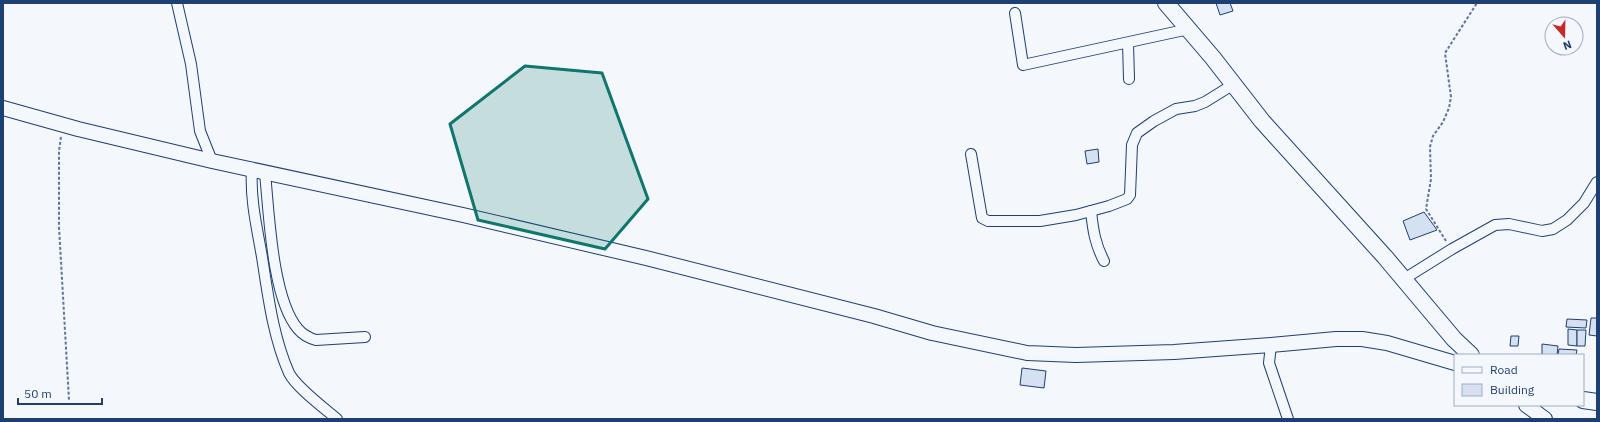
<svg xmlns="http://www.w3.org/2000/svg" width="1600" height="422" font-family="'IBM Plex Sans',sans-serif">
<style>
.building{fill:#d5e0f0;stroke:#1d3f73}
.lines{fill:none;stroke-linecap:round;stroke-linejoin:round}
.street-casing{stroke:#1d3f73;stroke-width:12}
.secondary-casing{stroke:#1d3f73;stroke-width:16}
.primary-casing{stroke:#1d3f73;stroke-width:18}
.path{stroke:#5e769c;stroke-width:2;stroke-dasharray:3 2;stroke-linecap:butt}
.street{stroke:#f4f7fb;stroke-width:10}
.secondary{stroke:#f4f7fb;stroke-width:14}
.primary{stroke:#f4f7fb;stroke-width:16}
.marked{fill:#0f766e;fill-opacity:0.2;stroke:#0f766e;stroke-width:3;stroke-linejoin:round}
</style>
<rect width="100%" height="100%" fill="#f4f7fb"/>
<!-- building -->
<g class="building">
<path d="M1216,3H1230L1233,11L1220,15Z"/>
<path d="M1098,149L1099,162L1087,164L1085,151Z"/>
<path d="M1424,212L1437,230L1410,240L1403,221Z"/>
<path d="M1591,318H1597V336L1589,335Z"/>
<path d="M1567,319L1587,320L1586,328L1566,327Z"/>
<path d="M1568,329L1577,330V346L1568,345Z"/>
<path d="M1577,330H1586L1585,346H1577Z"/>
<path d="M1511,336H1519L1518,346H1510Z"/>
<path d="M1542,344L1558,346L1557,355H1542Z"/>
<path d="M1559,349L1577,350L1576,355H1558Z"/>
<path d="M1022,368L1046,371L1044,388L1020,385Z"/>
</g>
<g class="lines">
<defs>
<g id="street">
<path d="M177,3L191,64L200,131L212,161"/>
<path d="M1015,13L1023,65L1189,29"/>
<path d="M1128,43L1129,79"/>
<path d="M971,154L982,218L988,221H1040L1076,215L1109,206L1127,199L1130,195L1132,145L1137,133L1154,121L1176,109L1195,106L1205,102L1234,84"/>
<path d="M252,170C250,199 257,228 262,257C268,295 273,337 289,373C296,387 324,408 337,419"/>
<path d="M265,173C269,212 272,299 298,329C303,335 309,338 316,340L365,337"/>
<path d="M1091,211C1093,230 1095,244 1104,261"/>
<path d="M1404,279L1452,249L1495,225L1509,224L1542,231L1553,229L1567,220L1584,203L1597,182"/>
<path d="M1271,345L1269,363L1288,419"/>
</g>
<g id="secondary">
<path d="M3,108L78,129L212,161L463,215L646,258L874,316L932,333L1027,353L1076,355L1174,352L1271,345L1336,339H1362L1387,343L1455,363"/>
<path d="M1526,405L1545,419"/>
</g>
<g id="primary">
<path d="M1166,3L1213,58L1262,121L1385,257L1454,339L1471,355"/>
<path d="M1583,400L1597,402"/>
</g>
</defs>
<!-- street casing -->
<use href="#street" class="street-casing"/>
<!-- secondary casing -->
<use href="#secondary" class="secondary-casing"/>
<!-- primary casing -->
<use href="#primary" class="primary-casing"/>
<!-- path -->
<g class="path">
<path d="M61,137L59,151V227L69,400"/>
<path d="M1446,241L1426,209L1431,179L1430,147L1433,136L1443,122L1449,108L1451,97L1445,53L1477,3"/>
</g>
<!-- street -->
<use href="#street" class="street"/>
<!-- secondary -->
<use href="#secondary" class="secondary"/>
<!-- primary -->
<use href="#primary" class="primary"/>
</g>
<!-- marked area -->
<path class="marked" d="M525,66L602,73L648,199L605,249L478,220L450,124Z"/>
<!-- border -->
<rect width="1600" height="422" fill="none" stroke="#1d3f73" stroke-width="8"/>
<!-- legend -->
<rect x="1454" y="354" width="130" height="52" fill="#f4f7fb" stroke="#9eadc5"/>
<rect x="1462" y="367" width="20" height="6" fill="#f4f7fb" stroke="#9eadc5"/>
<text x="1490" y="374" font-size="12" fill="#1d3f73">Road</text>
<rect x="1462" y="384" width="20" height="12" fill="#d5e0f0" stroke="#9eadc5"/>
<text x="1490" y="394" font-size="12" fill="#1d3f73">Building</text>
<!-- north arrow -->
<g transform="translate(1564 36) rotate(160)"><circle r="19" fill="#f4f7fb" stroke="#9eadc5"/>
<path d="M0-3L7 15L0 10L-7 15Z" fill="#c62828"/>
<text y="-6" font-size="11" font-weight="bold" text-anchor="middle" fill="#1d3f73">N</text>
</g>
<!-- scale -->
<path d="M18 398v6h84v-6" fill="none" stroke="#1d3f73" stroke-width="2"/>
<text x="24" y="398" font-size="12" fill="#1d3f73" stroke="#f4f7fb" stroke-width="3" paint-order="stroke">50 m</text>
</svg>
